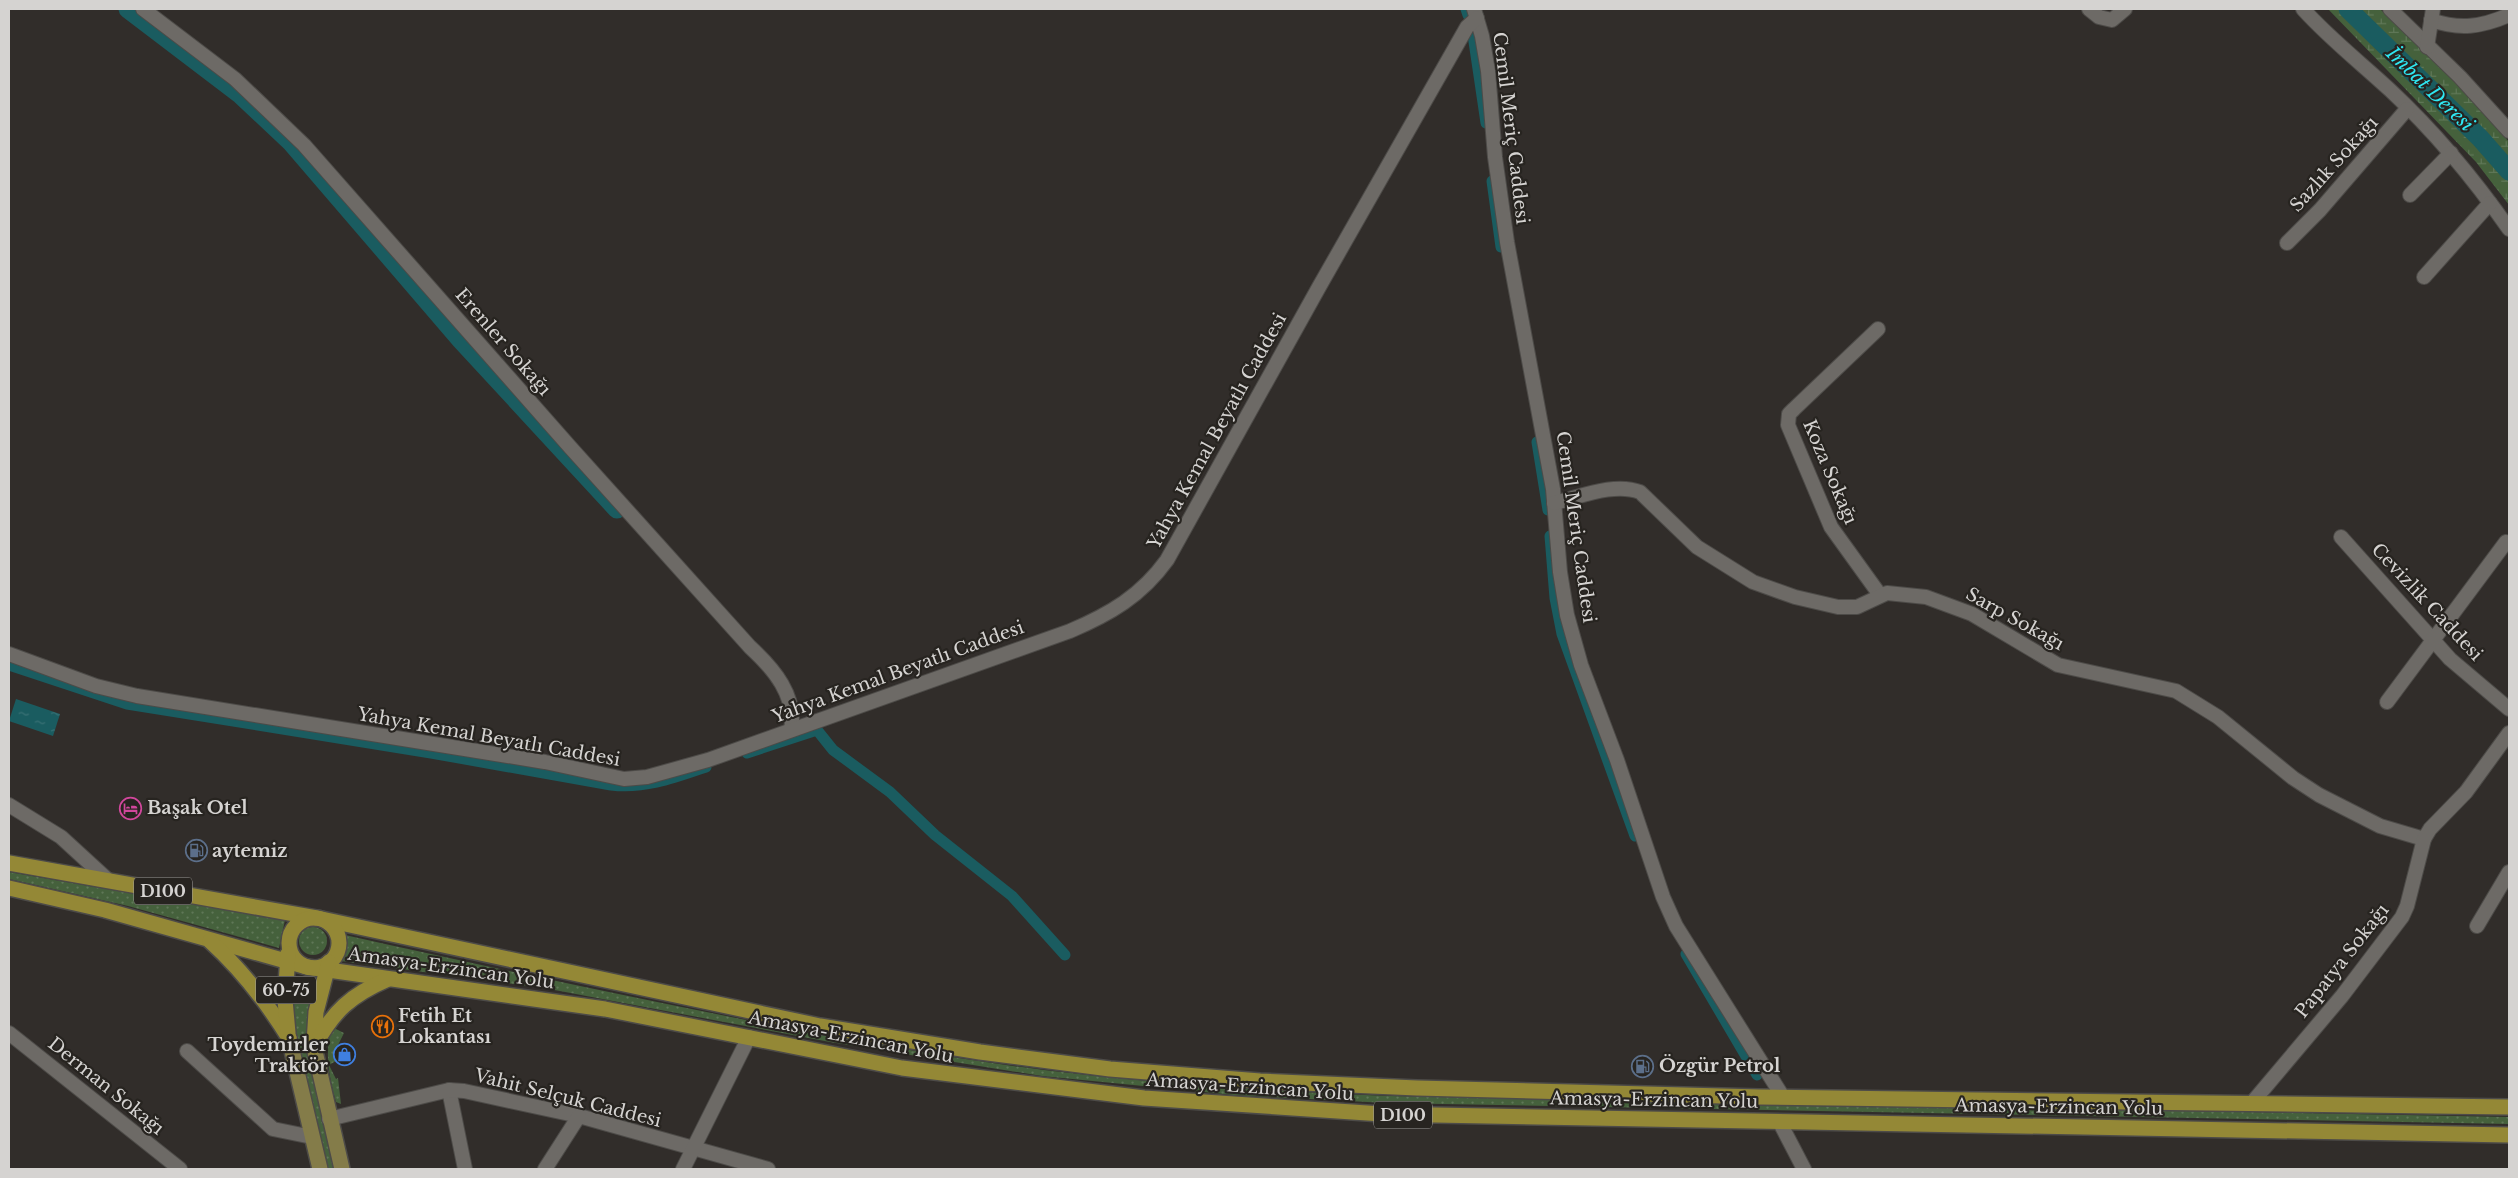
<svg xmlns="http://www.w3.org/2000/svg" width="2518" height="1178" font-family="'Libre Baskerville',serif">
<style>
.grass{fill:url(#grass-dots)}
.wetland{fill:url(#wetland-marsh)}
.water{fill:url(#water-ripples)}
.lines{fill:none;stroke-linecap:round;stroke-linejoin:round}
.canal{stroke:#1a5c60;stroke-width:11}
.river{stroke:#1a5c60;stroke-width:19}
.minor-casing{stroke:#4d4b48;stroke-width:16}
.major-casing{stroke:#4d4b48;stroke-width:18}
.highway-casing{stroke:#4d4b48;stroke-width:18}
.minor{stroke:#6d6a66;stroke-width:14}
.major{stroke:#847c49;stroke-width:15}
.highway{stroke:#948836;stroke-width:15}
.labels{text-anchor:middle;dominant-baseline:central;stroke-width:4.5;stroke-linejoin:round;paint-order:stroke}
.shield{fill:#272420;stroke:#a19e9c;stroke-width:1}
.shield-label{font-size:16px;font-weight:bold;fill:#d5d3d1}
.street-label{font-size:18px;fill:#d5d3d1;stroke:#272420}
.poi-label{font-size:18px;font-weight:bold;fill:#d5d3d1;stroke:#272420;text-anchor:start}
.water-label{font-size:19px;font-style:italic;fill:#2ee7f2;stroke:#272420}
</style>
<defs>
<pattern id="grass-dots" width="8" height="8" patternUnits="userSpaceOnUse" patternTransform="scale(1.25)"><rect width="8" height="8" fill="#45613c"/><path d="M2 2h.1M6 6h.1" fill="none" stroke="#5f7757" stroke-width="1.8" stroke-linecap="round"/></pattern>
<pattern id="wetland-marsh" width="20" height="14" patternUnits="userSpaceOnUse" patternTransform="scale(1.25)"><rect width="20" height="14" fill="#45613c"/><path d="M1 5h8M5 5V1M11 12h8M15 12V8" fill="none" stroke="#5f7757"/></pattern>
<pattern id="water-ripples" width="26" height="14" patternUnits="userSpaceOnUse" patternTransform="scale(1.25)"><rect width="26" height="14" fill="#1a5c60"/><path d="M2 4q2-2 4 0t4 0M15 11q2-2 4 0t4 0" fill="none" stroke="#3a7276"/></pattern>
</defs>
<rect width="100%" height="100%" fill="#312d2a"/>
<!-- grass -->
<g class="grass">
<path d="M9,872L285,920L279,948L128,906L9,879Z"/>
<circle cx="313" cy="941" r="14"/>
<path d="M345,935C451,959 556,981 662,1003C789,1029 916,1054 1044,1070C1159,1084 1274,1092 1389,1096L2509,1117V1124L1387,1103L1234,1095L1042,1076L830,1042L544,988L341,961L345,949Z"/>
<path d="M292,982L315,987L309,1051L319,1106L335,1169H328C315,1110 292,1042 292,982Z"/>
<path d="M332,1027L344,1033L337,1047L336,1061L329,1065L336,1079L338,1078L341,1104L336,1102C329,1077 324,1052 332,1027Z"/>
</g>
<!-- wetland -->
<path class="wetland" d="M2328,9H2380L2468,94L2509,142V205L2476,162Z"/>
<!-- water -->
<path class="water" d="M16,699L60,714L53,736L9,721Z"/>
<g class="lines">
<!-- canal -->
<g class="canal">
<path d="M1466,9L1468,15"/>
<path d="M1473,35L1486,123"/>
<path d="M1492,181L1501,247"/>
<path d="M1537,442L1548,510"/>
<path d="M1550,536L1555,598L1562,634L1635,836"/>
<path d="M9,665L127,704L431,753L611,785C645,789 674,778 706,767"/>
<path d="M747,753L817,730L833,750L890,792L935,835L1012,896L1065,955"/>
<path d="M1686,954L1757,1075"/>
</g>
<!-- river -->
<g class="river">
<path d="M128,9L241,95L291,142L461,340L617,509"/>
<path d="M2348,9L2480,138L2509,171"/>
</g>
<defs>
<g id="minor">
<path d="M143,9L235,79L304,145L570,447L750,647C774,669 797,696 791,730"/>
<path d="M1474,9L1482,36L1488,71L1495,157L1507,242L1553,489L1560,572L1567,615L1581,665L1617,760L1663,897L1676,926L1783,1097"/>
<path d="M2089,9L2099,17L2112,20L2125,9"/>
<path d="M2303,9C2330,39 2361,63 2390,90C2435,132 2474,179 2509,229"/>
<path d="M2390,9L2460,77L2509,131"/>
<path d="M2431,20C2460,30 2481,27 2509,15"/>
<path d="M2427,47L2433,9"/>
<path d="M2410,195L2451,153"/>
<path d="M2287,243L2320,210L2407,109"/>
<path d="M2424,277L2490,203"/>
<path d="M1878,329L1794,409L1789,414L1788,425L1831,527L1880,595"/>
<path d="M1554,503C1580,497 1614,482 1640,492L1697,547L1753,582L1795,597L1838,607H1857L1887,593L1926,597L1972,614L2058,665L2176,691L2218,717L2293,778L2319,795L2380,826L2424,839"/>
<path d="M2341,537L2450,659L2509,709"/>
<path d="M9,654L96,686L137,696L545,762L624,779L647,777L708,760L1070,631C1110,614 1141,596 1167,560L1319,287L1467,27L1477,18"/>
<path d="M2387,702L2506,542"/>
<path d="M9,805L61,837L109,881"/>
<path d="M2477,926L2509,872"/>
<path d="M9,1033L180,1169"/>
<path d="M187,1051L273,1129L312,1137"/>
<path d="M449,1090L465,1169"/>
<path d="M2251,1104L2342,996L2402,917L2407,906L2424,839L2430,829L2466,792L2509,733"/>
<path d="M329,1119L449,1090L464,1091L579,1116L768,1169"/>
<path d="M1779,1121L1804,1169"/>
<path d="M545,1169L579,1116"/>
<path d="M683,1169L749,1037"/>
</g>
<g id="major">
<path d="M289,1038L320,1169"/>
<path d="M314,1047L342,1169"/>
</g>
<g id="highway">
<path d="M9,863L317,918L820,1026L980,1052L1110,1069L1260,1081L1417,1088L1760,1097L2509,1107"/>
<path d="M9,888L105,910L307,967L605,1009L902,1068L1144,1098L1382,1114L2509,1135"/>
<circle cx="314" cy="943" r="25"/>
<path d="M210,941C242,970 266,1001 289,1038"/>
<path d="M288,954L285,1000L288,1033"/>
<path d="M314,1043L316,1012L329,962"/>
<path d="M314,1047C333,1011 351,995 388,979"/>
</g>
</defs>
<!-- minor casing -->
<use href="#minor" class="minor-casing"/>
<!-- major casing -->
<use href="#major" class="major-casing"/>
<!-- highway casing -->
<use href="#highway" class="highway-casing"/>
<!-- minor -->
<use href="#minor" class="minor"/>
<!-- major -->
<use href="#major" class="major"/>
<!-- highway -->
<use href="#highway" class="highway"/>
</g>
<!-- icons -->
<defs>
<symbol id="hotel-ring" viewBox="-11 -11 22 22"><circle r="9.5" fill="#272420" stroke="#d1479c" stroke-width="1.5"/><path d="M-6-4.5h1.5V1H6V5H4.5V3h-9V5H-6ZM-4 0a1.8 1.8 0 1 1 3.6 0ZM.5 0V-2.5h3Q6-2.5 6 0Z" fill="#d1479c"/></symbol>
<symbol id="fuel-ring" viewBox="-11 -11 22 22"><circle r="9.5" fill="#272420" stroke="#5c6f8a" stroke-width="1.5"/><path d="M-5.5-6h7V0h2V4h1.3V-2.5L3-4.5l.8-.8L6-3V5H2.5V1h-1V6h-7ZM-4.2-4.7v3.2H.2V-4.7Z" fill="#5c6f8a"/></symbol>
<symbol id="restaurant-ring" viewBox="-11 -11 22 22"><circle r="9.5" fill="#272420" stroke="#e8710a" stroke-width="1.5"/><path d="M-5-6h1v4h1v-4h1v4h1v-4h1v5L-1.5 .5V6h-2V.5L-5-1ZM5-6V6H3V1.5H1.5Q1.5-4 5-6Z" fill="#e8710a"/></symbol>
<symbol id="shop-ring" viewBox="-11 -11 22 22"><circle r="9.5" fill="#272420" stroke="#3f7fe0" stroke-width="1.5"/><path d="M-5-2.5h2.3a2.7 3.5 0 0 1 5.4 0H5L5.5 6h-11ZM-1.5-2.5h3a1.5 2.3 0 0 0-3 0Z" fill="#3f7fe0"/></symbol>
</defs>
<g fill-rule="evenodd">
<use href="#hotel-ring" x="118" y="796" width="25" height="25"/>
<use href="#fuel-ring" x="184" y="838" width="25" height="25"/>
<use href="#restaurant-ring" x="370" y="1014" width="25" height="25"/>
<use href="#shop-ring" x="332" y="1042" width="25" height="25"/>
<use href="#fuel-ring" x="1630" y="1054" width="25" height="25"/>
</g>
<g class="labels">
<!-- shield labels -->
<g class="shield">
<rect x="134" y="877.5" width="58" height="27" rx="4"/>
<rect x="256" y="976.5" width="60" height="27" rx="4"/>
<rect x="1374" y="1101.5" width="58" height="27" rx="4"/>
</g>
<g class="shield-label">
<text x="163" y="891">D100</text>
<text x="286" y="990">60-75</text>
<text x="1403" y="1115">D100</text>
</g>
<!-- street labels -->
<g class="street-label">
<text transform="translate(1511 128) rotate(83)">Cemil Meriç Caddesi</text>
<text transform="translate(2334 164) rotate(-48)">Sazlık Sokağı</text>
<text transform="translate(503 342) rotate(49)">Erenler Sokağı</text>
<text transform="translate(1217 431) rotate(-61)">Yahya Kemal Beyatlı Caddesi</text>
<text transform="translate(1830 472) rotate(67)">Koza Sokağı</text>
<text transform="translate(1576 527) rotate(82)">Cemil Meriç Caddesi</text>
<text transform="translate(2427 602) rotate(47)">Cevizlik Caddesi</text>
<text transform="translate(2015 619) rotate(29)">Sarp Sokağı</text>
<text transform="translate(898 672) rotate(-20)">Yahya Kemal Beyatlı Caddesi</text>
<text transform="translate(489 737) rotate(10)">Yahya Kemal Beyatlı Caddesi</text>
<text transform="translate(2342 961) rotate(-52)">Papatya Sokağı</text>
<text transform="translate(451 968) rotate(8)">Amasya-Erzincan Yolu</text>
<text transform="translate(851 1037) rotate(11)">Amasya-Erzincan Yolu</text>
<text transform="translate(106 1086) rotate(39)">Derman Sokağı</text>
<text transform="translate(1250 1087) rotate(4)">Amasya-Erzincan Yolu</text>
<text transform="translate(568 1098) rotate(14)">Vahit Selçuk Caddesi</text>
<text transform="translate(1654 1100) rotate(1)">Amasya-Erzincan Yolu</text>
<text transform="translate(2059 1107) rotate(1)">Amasya-Erzincan Yolu</text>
</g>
<!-- poi labels -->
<g class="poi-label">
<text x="147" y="808">Başak Otel</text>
<text x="212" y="851">aytemiz</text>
<text x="398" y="1016">Fetih Et<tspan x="398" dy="21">Lokantası</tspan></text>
<text x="328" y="1045" text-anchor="end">Toydemirler<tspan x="328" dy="21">Traktör</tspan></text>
<text x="1659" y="1066">Özgür Petrol</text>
</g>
<!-- water labels -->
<g class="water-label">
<text transform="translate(2430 89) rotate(44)">İmbat Deresi</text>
</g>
</g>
<!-- border -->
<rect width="2518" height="1178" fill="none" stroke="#d5d3d1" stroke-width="20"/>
</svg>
